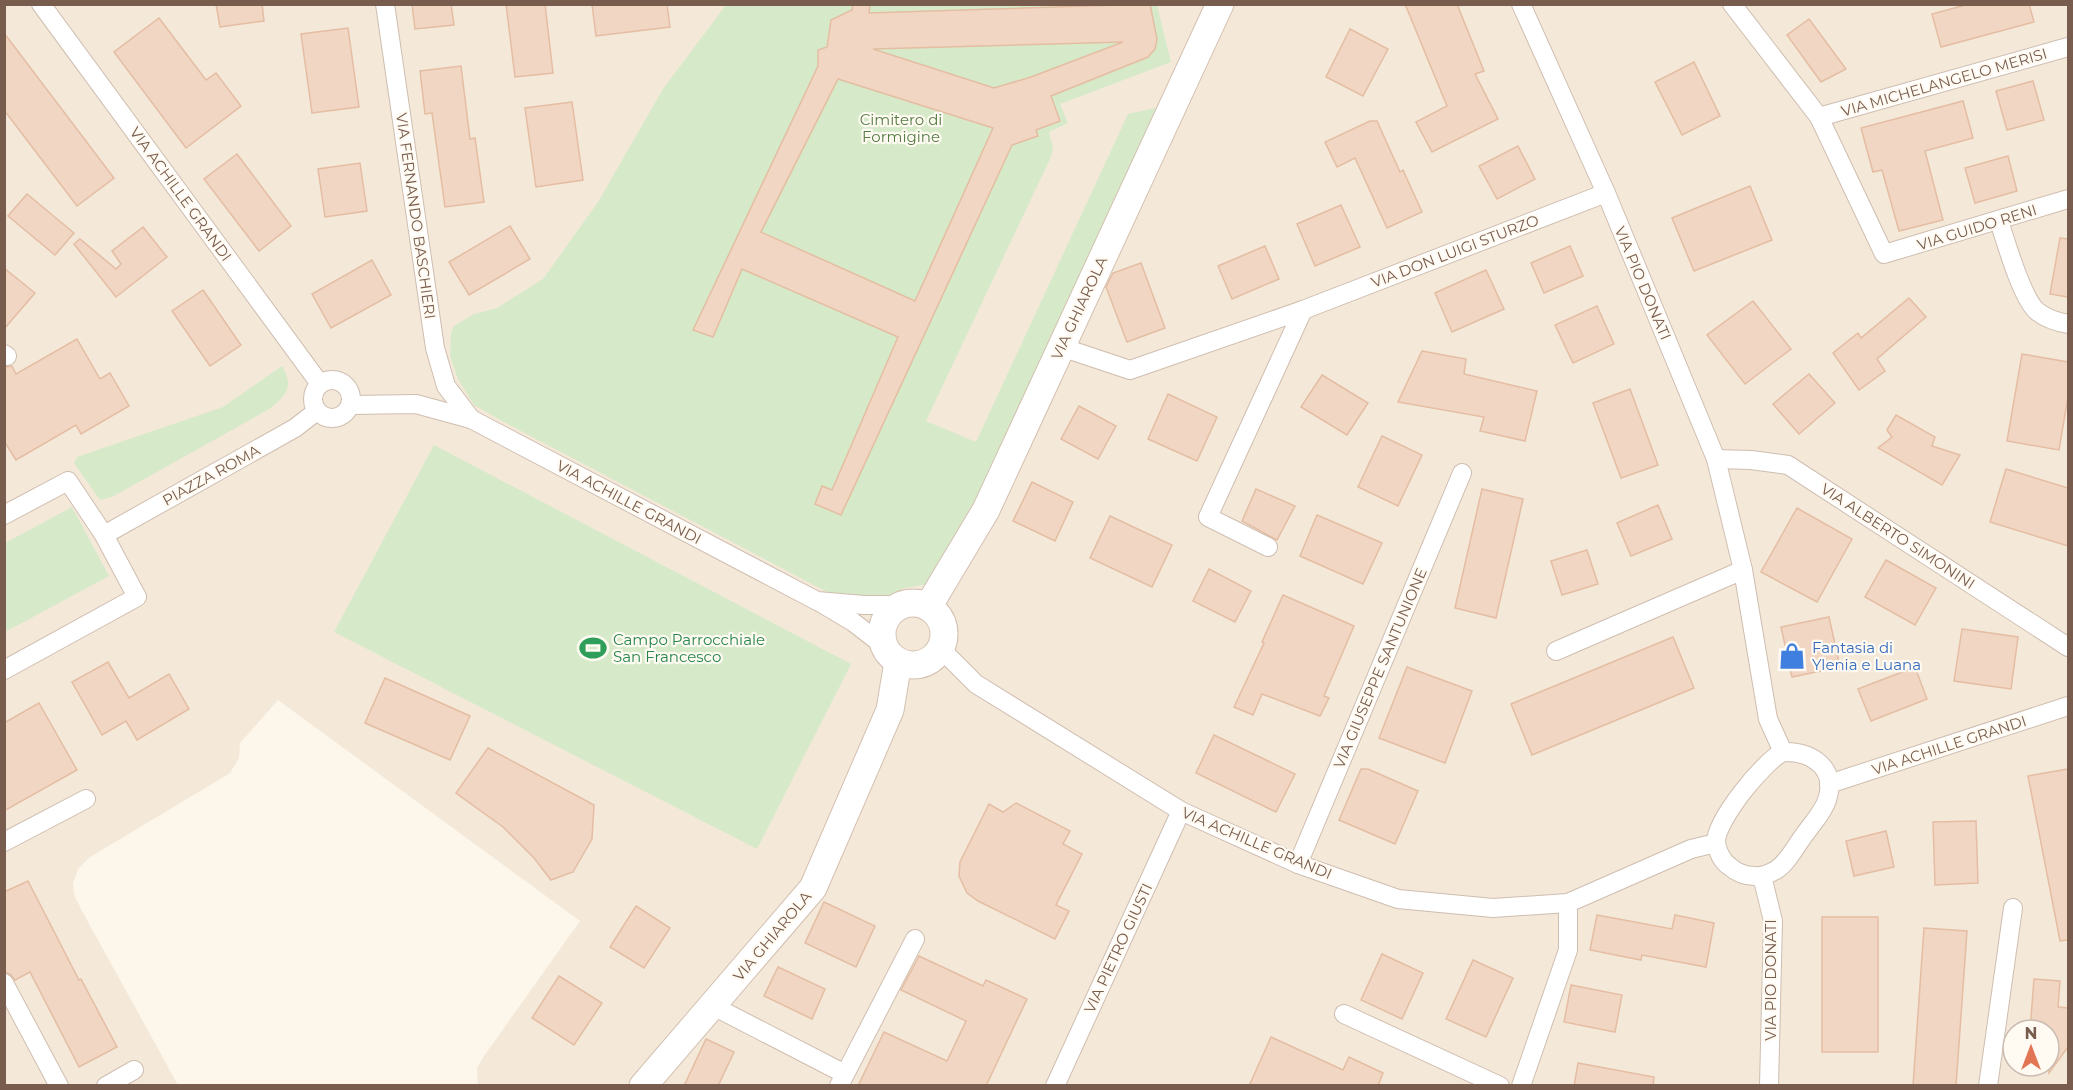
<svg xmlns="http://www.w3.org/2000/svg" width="2073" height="1090" font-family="Montserrat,sans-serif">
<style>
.residential{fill:#f4e8d9;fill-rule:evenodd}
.green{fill:#d6eac9}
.building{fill:#f1d6c3;stroke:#e4bda3;stroke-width:1.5;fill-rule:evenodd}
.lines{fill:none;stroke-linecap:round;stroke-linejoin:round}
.street-casing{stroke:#cfbeb0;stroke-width:20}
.secondary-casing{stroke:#d4c0b0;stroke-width:29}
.street{stroke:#fff;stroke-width:18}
.secondary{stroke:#fff;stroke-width:27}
.labels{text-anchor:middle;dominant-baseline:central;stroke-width:4.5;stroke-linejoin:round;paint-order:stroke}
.street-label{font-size:15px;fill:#785d4e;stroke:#fffaf2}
.park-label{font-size:15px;fill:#557d45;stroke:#fffaf2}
.leisure-label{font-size:15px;fill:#27864d;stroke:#fffaf2;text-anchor:start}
.shop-label{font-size:15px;fill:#366cbe;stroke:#fffaf2;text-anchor:start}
</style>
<rect width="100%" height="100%" fill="#fcf6eb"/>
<!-- residential -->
<path class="residential" d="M5,5H2068V1085H478L477,1068L484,1056L580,921L278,700L240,743L239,758L230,773L90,857L78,869L73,883L74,895L82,911L178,1085L5,1086ZM2013,1030H2049V1066H2013Z"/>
<!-- green -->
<g class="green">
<path d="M726,5H1157L1171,62L1060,104L1068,123L1049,132L1053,148L1050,159L926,421L976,442L1128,114L1164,106L939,575L924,585L904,588L881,600L848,603L502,421L474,405L458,379L450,356L451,333L454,326L474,314L497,308L543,279L598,202L663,89Z"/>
<path d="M282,366C294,385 287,395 271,408L112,497L100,500L74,463L77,457L223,407Z"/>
<path d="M434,445L851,664L757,849L334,632Z"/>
<path d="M72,507L109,576L5,632V543Z"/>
</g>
<!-- building -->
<g class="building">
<path d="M216,4H262L264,21L220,27Z"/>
<path d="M412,4H451L454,25L415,29Z"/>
<path d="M506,4H545L553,73L515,77Z"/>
<path d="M592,4H667L670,27L596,36Z"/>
<path d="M853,4H870L869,13L1150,4L1157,39L1155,49L1148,57L1051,96L1060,121L1036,130L1038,136L1012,145L841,515L815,504L822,486L832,490L898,337L742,269L713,337L693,330L818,66V50L827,47L831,20L852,10ZM1123,42L1031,77L994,88L873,49ZM838,79L993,128L915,301L761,232Z"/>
<path d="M1405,4H1457L1484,71L1475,74L1498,119L1432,152L1416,122L1447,106Z"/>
<path d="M1969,4H2029L2034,22L1941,47L1932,14Z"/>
<path d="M159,18L206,80L216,73L241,106L186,148L114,52Z"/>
<path d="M1809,19L1846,69L1821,82L1787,35Z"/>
<path d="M348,28L359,107L312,113L301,34Z"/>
<path d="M1350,29L1388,49L1363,96L1326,77Z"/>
<path d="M4,33L114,178L77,206L4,110Z"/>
<path d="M1694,62L1720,116L1682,135L1655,82Z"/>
<path d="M461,66L470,139L475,138L484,202L445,207L432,113L425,114L420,71Z"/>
<path d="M2033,81L2044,120L2007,130L1996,91Z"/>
<path d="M1963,101L1973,138L1925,151L1943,220L1899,231L1882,170L1873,172L1861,128Z"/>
<path d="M572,102L583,180L536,187L525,108Z"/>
<path d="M1370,121H1377L1400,172L1403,170L1422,212L1387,228L1355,158L1337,167L1325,142Z"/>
<path d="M1518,146L1535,179L1497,199L1479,166Z"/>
<path d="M237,154L291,226L259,251L204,179Z"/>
<path d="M2008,156L2017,191L1975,203L1965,168Z"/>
<path d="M360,163L367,211L325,217L318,169Z"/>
<path d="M1750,186L1772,240L1694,271L1672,218Z"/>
<path d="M27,194L74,233L55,255L8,216Z"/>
<path d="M1341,205L1360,247L1315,266L1297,224Z"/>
<path d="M510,226L530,259L469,295L449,262Z"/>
<path d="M143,227L167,257L116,297L74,244L80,239L116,269L121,264L112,251Z"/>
<path d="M2060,238L2068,239V297L2050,294Z"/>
<path d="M1265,246L1279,279L1232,299L1218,266Z"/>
<path d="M1570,246L1583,276L1544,293L1531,263Z"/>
<path d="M372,260L391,295L331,328L312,294Z"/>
<path d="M1141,263L1165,328L1127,342L1106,287L1113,273Z"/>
<path d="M4,268L35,293L4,329Z"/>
<path d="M1486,270L1504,309L1452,332L1435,293Z"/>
<path d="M203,290L241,345L210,366L172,311Z"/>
<path d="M1909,298L1926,317L1877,359L1885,371L1859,390L1833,353L1858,333L1861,338Z"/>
<path d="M1753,301L1791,349L1745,384L1707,335Z"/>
<path d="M1597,306L1614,344L1573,363L1555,325Z"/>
<path d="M77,339L100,379L110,373L129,406L81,434L76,425L16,460L4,441V367L12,366L16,374Z"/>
<path d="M1422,351L1466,359L1464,374L1537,391L1525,441L1480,431L1484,417L1398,402Z"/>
<path d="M2022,354L2068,362V397L2059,450L2007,441Z"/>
<path d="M1809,374L1835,403L1799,434L1773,404Z"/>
<path d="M1322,375L1368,403L1347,435L1301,407Z"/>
<path d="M1630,389L1658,465L1621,478L1593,403Z"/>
<path d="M1168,394L1217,417L1197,461L1148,439Z"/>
<path d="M1079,406L1116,426L1098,459L1061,439Z"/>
<path d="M1896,415L1935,437L1932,446L1960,455L1942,485L1878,448L1892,437L1887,430Z"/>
<path d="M1382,436L1422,455L1398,506L1358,487Z"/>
<path d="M2006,469L2068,488V546L1990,522Z"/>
<path d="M1032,482L1073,502L1055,541L1013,521Z"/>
<path d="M1256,489L1295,506L1277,540L1242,521Z"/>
<path d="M1482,489L1523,499L1496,618L1455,608Z"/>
<path d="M1658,505L1672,539L1631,556L1617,523Z"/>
<path d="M1797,508L1852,539L1817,602L1761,572Z"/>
<path d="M1317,515L1382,543L1363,584L1300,556Z"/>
<path d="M1110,516L1172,545L1152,587L1090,558Z"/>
<path d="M1587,550L1598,584L1562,595L1551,561Z"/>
<path d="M1886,560L1936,588L1915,625L1865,597Z"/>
<path d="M1209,569L1251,591L1235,622L1193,601Z"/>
<path d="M1283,595L1354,626L1324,696L1329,698L1320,716L1262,694L1253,715L1234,707L1264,643L1262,642Z"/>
<path d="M1829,617L1840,667L1792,677L1781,627Z"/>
<path d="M1962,629L2018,637L2011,689L1954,681Z"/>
<path d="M1673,637L1694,688L1532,755L1511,704Z"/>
<path d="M108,662L129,698L169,674L189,709L137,740L126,721L102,735L72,682Z"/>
<path d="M1407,667L1472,691L1445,763L1379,738Z"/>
<path d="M1915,667L1927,699L1871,721L1858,689Z"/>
<path d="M385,678L470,716L450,760L365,723Z"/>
<path d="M39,703L77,770L4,811V723Z"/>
<path d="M1214,735L1295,774L1276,812L1196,773Z"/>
<path d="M488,748L594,805L592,839L573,872L551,880L534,858L503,827L456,793Z"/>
<path d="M1361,769H1368L1418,791L1395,844L1339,820Z"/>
<path d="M2068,769V940L2060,941L2028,776Z"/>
<path d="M1016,803L1070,831L1063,844L1082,854L1056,905L1069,911L1055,939L978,901L967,893L959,876L960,862L989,804L1003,812Z"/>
<path d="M1976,821L1978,883L1935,885L1933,822Z"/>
<path d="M1886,831L1894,867L1854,876L1846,841Z"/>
<path d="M28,881L79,980L81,979L117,1047L79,1067L30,972L15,980L10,974L4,972V892Z"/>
<path d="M824,902L875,926L856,967L805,943Z"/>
<path d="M636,906L670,928L644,968L610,947Z"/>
<path d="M1597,915L1672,929L1675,915L1714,923L1706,967L1642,955L1641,960L1590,950Z"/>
<rect x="1822" y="917" width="56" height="135"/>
<path d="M1924,928L1967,931L1956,1086H1913Z"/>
<path d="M1382,954L1423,973L1402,1019L1361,1000Z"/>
<path d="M919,956L983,986L986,980L1027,999L986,1086H858L884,1032L947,1061L966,1021L901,990Z"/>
<path d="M1473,960L1513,978L1486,1037L1446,1019Z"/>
<path d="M778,967L825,989L812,1019L764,996Z"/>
<path d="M559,976L602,1003L574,1045L532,1018Z"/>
<path d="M2034,979L2060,981L2058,1007L2068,1008V1047L2049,1073V1030H2030Z"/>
<path d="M1571,985L1622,995L1615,1032L1564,1022Z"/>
<path d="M1271,1037L1343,1070L1349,1057L1383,1073L1378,1086H1249Z"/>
<path d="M706,1039L734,1052L718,1086H684Z"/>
<path d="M1578,1063L1654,1077L1653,1086H1574Z"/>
</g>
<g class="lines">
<defs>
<g id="street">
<path d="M41,4L320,384"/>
<path d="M385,4L435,348L446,386L471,419"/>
<path d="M1521,4L1606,193L1716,459L1743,570L1768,719L1783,752"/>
<path d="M1732,4L1819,117L1884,254L2068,199"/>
<path d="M1819,117L2068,47"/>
<path d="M1999,221C2006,242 2022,300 2038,312C2047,319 2057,322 2068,324"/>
<path d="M1061,347L1130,370L1303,310L1606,193"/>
<path d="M4,354L7,356"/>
<circle cx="332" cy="399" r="19"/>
<path d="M351,405L416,404L471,419L817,601L864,605H904"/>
<path d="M1716,459L1751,460L1788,465L2068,647"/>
<path d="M4,515L68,481L104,535L137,597L4,670"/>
<path d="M104,535L295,428L317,411"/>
<path d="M1268,547L1208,517L1303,310"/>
<path d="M821,603L853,622L884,646"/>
<path d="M940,648L976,684L1181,811L1298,864L1398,899L1493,908L1568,903L1691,849L1716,843"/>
<path d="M1556,651L1743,570"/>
<path d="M1783,752C1811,751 1838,768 1827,800C1823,813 1810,826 1802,838C1794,849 1787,863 1776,870C1769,874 1762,877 1754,876C1745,876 1736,872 1729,866C1722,861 1717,851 1716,842C1716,820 1764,761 1783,752Z"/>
<path d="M1829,784L2068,706"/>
<path d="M4,842L86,799"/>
<path d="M1298,864L1462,473"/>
<path d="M1762,876L1773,921L1769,1086"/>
<path d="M4,983L59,1086"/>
<path d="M713,1006L845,1074"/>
<path d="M1344,1014L1500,1086"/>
<path d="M106,1086L134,1070"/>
<path d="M839,1086L915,939"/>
<path d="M1055,1086L1181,811"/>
<path d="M1521,1086L1568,950V903"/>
<path d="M1988,1086L2013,908"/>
</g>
<g id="secondary">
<circle cx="913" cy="634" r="31"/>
<path d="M928,607L986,510L1220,4"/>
<path d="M643,1086L813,888L890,710L898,662"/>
</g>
</defs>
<!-- street casing -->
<use href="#street" class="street-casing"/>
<!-- secondary casing -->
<use href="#secondary" class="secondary-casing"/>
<!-- street -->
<use href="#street" class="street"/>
<!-- secondary -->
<use href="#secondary" class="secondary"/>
</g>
<!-- icons -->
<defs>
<symbol id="stadium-bare" viewBox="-9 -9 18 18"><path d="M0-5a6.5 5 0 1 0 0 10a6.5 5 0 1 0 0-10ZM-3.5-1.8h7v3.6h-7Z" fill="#2e9e5b" stroke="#fffaf2" stroke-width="2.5" paint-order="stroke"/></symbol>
<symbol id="shop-bare" viewBox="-9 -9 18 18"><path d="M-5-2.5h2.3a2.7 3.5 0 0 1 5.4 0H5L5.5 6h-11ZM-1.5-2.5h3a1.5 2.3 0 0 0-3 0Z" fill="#3f7fe0" stroke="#fffaf2" stroke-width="2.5" paint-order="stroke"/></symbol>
</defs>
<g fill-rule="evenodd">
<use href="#stadium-bare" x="574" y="629" width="38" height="38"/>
<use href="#shop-bare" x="1773" y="637" width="38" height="38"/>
</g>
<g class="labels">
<!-- street labels -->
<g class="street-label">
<text transform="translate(1944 82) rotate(-16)">VIA MICHELANGELO MERISI</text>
<text transform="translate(181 194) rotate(54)">VIA ACHILLE GRANDI</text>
<text transform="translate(416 216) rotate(82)">VIA FERNANDO BASCHIERI</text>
<text transform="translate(1977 227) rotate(-17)">VIA GUIDO RENI</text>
<text transform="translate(1455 251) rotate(-21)">VIA DON LUIGI STURZO</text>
<text transform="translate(1643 283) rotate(67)">VIA PIO DONATI</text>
<text transform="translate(1079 308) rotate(-65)">VIA GHIAROLA</text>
<text transform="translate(211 475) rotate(-29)">PIAZZA ROMA</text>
<text transform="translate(629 502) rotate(28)">VIA ACHILLE GRANDI</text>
<text transform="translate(1898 536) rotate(33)">VIA ALBERTO SIMONINI</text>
<text transform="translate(1380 668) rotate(-67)">VIA GIUSEPPE SANTUNIONE</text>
<text transform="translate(1949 745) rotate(-18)">VIA ACHILLE GRANDI</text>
<text transform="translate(1257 843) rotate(23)">VIA ACHILLE GRANDI</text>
<text transform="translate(772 936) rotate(-50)">VIA GHIAROLA</text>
<text transform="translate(1118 948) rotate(-65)">VIA PIETRO GIUSTI</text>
<text transform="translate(1770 980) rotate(-90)">VIA PIO DONATI</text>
</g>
<!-- park labels -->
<g class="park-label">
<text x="901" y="119">Cimitero di<tspan x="901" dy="17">Formigine</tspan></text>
</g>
<!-- leisure labels -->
<g class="leisure-label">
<text x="613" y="639">Campo Parrocchiale<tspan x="613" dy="17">San Francesco</tspan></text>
</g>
<!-- shop labels -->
<g class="shop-label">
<text x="1812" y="647">Fantasia di<tspan x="1812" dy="17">Ylenia e Luana</tspan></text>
</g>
</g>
<!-- border -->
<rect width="2073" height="1090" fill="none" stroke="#785d4e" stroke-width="12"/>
<!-- north arrow -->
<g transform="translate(2031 1048)"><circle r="28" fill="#fffaf2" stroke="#c9bbb0" stroke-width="1.5"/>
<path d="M0-4.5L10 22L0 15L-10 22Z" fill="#e27554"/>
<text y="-9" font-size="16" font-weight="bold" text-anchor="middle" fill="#785d4e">N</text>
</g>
</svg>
